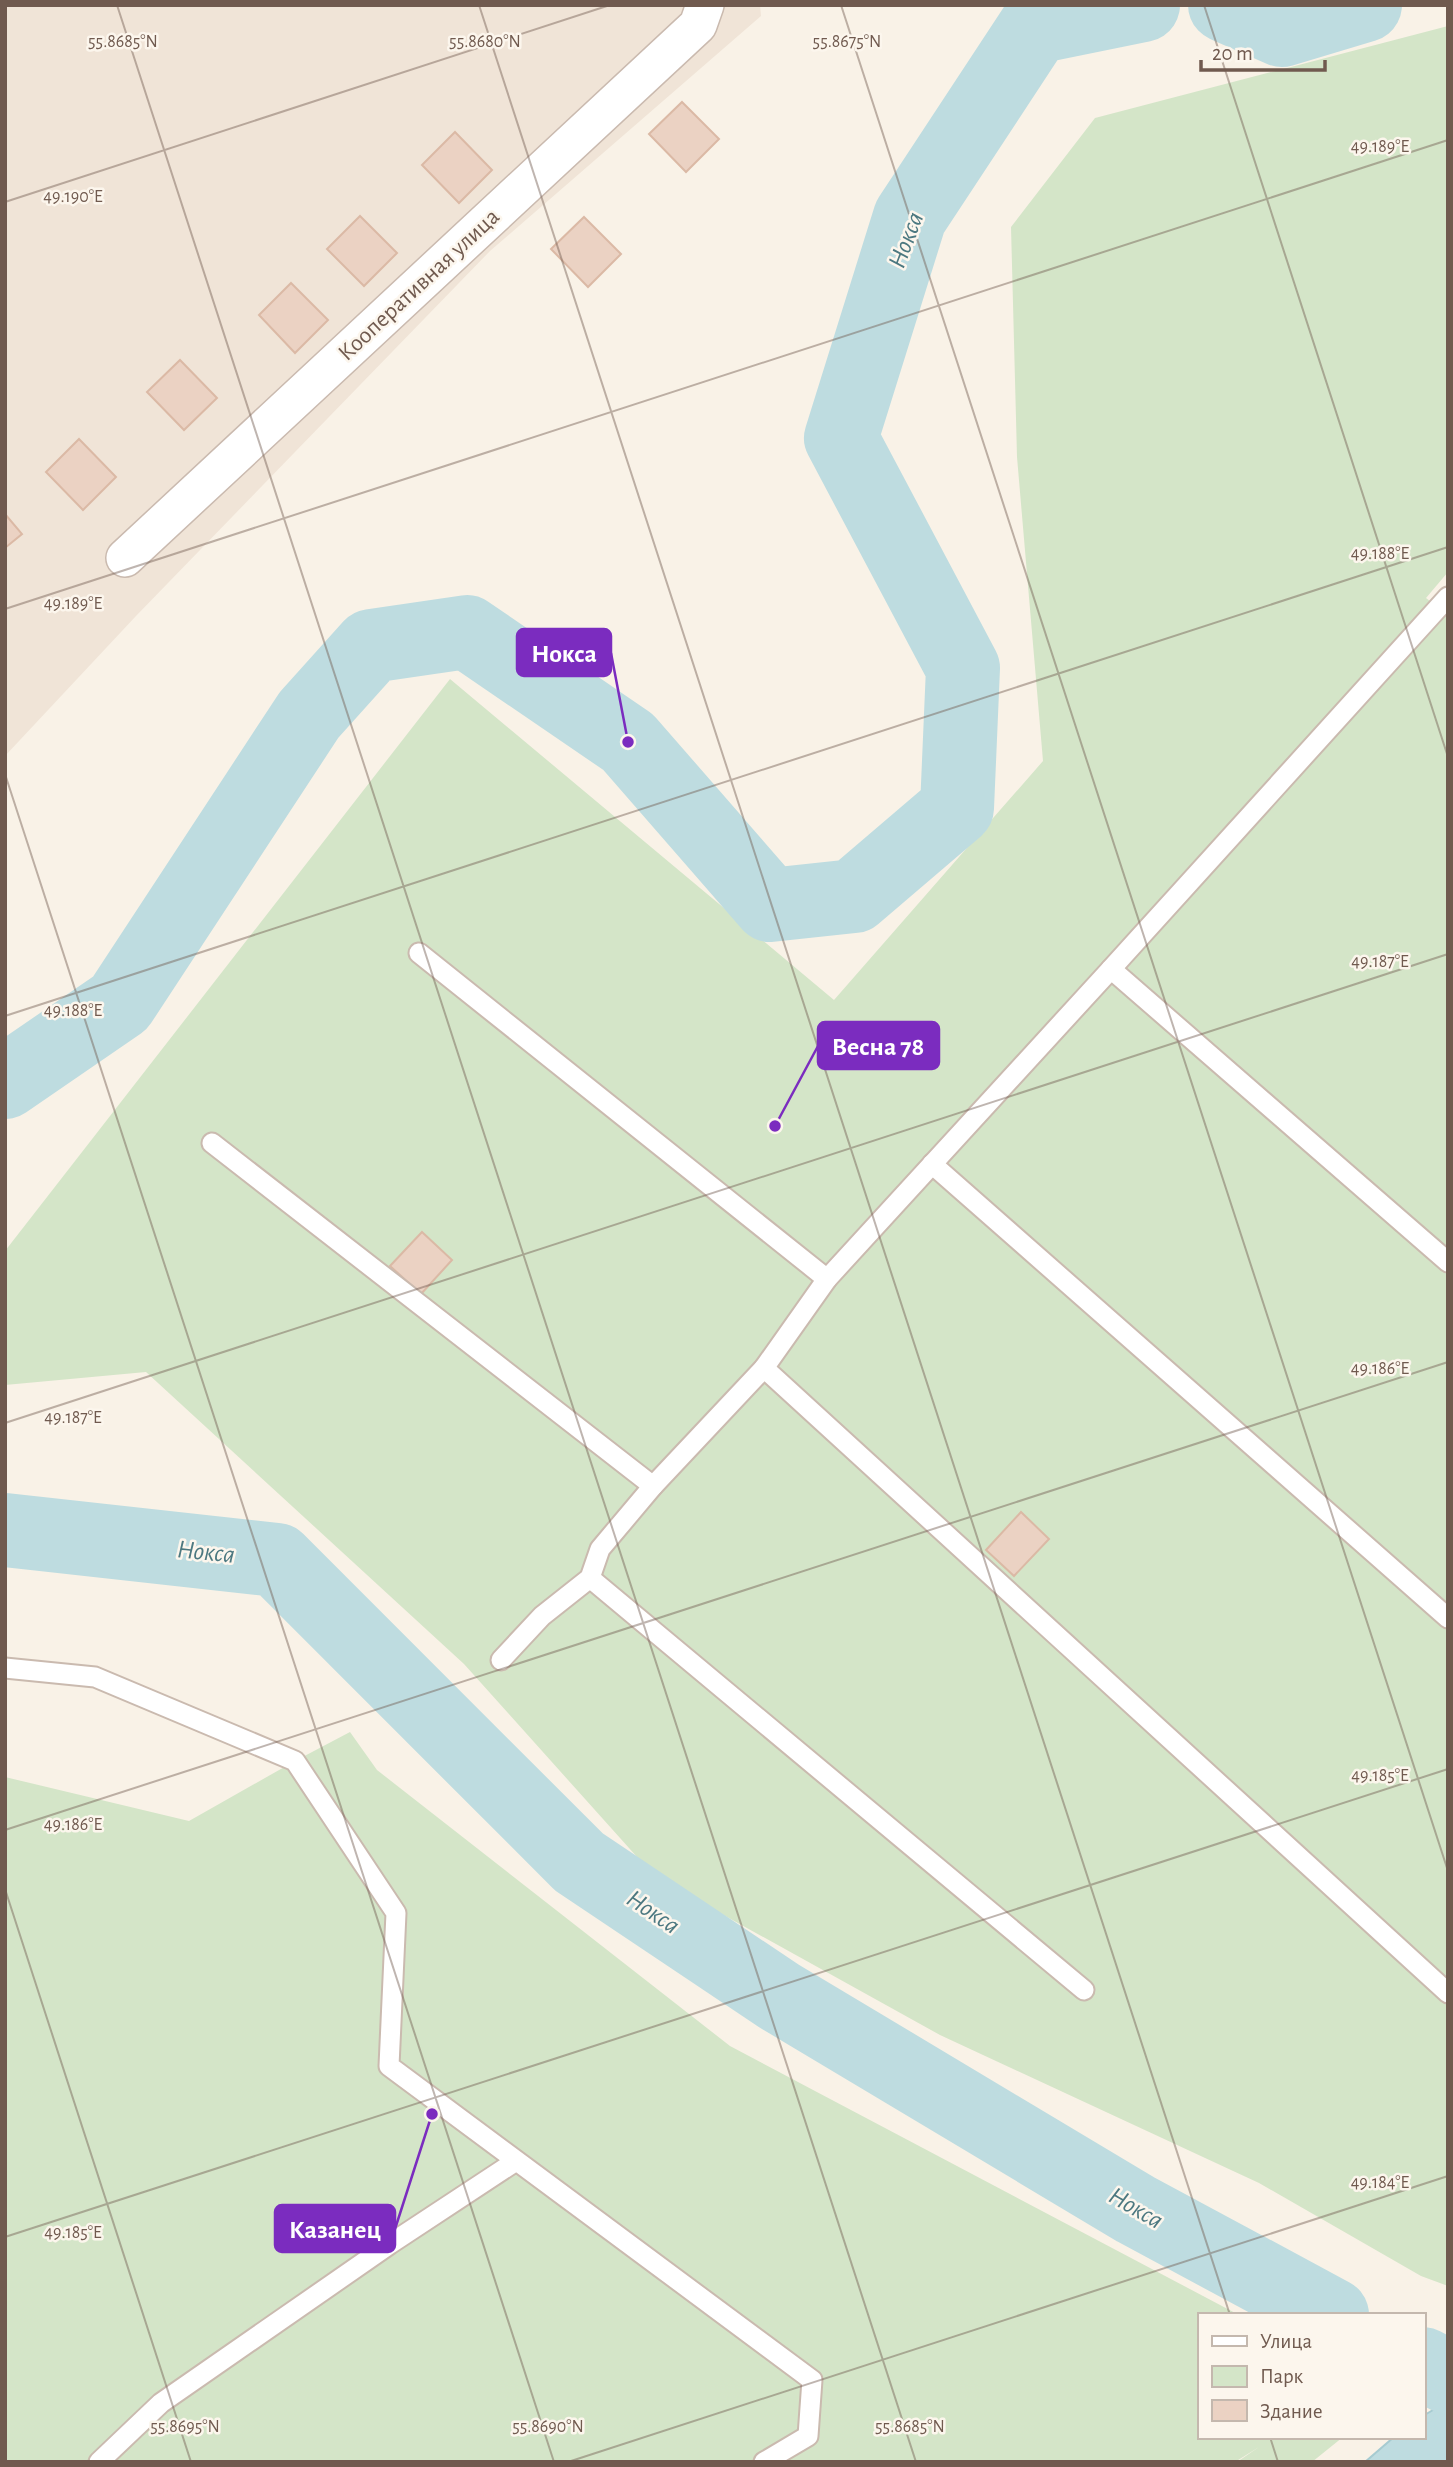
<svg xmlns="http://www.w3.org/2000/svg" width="1453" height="2467" font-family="'Alegreya Sans',sans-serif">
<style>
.residential{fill:#f0e4d7}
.green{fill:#d4e5c8}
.water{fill:#bedce0;stroke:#a6cbd1;stroke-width:2}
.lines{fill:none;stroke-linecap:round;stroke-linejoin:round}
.river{stroke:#bedce0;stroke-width:74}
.building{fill:#ebd2c3;stroke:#dbb9a5;stroke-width:2}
.lane-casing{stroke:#cabaaf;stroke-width:23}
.street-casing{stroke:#cabaaf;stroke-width:40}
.lane{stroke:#fff;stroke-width:19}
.street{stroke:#fff;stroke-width:37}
.ticks{fill:none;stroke:#705a4f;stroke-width:2;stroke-opacity:0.45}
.labels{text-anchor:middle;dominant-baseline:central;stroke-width:5;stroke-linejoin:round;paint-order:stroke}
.street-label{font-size:24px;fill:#705a4f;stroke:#fcf6ed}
.water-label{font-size:26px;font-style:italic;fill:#4c7880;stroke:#fcf6ed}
.ticks-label{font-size:18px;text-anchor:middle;fill:#705a4f;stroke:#fcf6ed;stroke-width:5;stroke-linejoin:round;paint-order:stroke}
.leader{fill:none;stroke:#7b2cbf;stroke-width:2.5}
.callout-dot{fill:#7b2cbf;stroke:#fcf6ed;stroke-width:2.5}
.callout{fill:#7b2cbf;stroke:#7b2cbf;stroke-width:2.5}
.callout-label{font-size:26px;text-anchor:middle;font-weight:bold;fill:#fff}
</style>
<rect width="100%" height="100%" fill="#f9f2e7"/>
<!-- residential -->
<path class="residential" d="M5,5H760L761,16L490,251L136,616L5,756Z"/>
<!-- green -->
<g class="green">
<path d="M1448,26V572L1426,598L1448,615V2286L1421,2276L1259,2183L940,2035L655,1877L464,1664L146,1372L5,1385V1251L450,679L834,1000L1043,761L1017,457L1011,227L1095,118Z"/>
<path d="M350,1732L377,1770L730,2046L1239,2315H1199V2437H1343L1312,2462H1237L1259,2447L1235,2462H5V1777L189,1821L295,1761Z"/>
</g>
<!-- water -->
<path class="water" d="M1448,2401V2462H1365L1394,2437H1423V2416Z"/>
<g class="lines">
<!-- river -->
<g class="river">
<path d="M1225,5L1282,30L1365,5"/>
<path d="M5,1082L120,1003L309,715L371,646L467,632L628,742L770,905L854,896L957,808L963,668L841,438L910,217L1035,27L1143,5"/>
<path d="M5,1530L277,1560L579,1862L779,1996L1135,2209L1332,2315"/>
<path d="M1423,2364L1448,2377"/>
</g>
</g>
<!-- building -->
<g class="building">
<path d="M682,102L719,139L686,172L649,134Z"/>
<path d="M455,132L492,170L459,203L422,165Z"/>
<path d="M360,216L397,253L364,286L327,249Z"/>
<path d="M584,217L621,254L588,287L551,249Z"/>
<path d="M291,283L328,320L295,353L259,315Z"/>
<path d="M180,360L217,398L184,430L147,392Z"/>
<path d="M79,439L116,477L83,510L46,472Z"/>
<path d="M5,514L22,534L5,548Z"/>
<path d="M422,1232L452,1260L421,1294L390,1266Z"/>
<path d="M1021,1512L1049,1539L1014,1576L986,1550Z"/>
</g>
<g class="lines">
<defs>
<g id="lane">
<path d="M419,953L827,1279"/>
<path d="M1111,969L1448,597"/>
<path d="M212,1143L653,1486"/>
<path d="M932,1164L1448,1618"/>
<path d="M764,1368L1448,1993"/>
<path d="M590,1578L1084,1990"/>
<path d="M501,1660L542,1616L590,1578L600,1549L653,1486L764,1368L827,1279L1111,969L1448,1262"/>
<path d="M5,1668L95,1677L295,1761L396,1913L389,2066L812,2380L808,2436L764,2462"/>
<path d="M99,2462L161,2403L390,2244L516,2161"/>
</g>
<path id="street" d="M125,558L698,25L705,5"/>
</defs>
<!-- lane casing -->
<use href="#lane" class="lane-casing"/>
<!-- street casing -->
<use href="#street" class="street-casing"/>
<!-- lane -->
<use href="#lane" class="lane"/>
<!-- street -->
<use href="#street" class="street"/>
</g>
<!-- ticks -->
<path class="ticks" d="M117,5L916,2462M479,5L1230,2315M841,5L1448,1871M1204,5L1448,757M5,202L610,5M5,609L1448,140M5,774L554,2462M5,1016L1448,547M5,1423L1448,954M5,1830L1448,1362M5,1889L191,2462M5,2237L1448,1769M1270,2437L1278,2462M568,2462L1448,2176"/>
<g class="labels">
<!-- street labels -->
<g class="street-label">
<text transform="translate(419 285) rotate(-43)">Кооперативная улица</text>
</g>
<!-- water labels -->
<g class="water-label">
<text transform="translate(906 240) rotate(-69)">Нокса</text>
<text transform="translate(206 1552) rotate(6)">Нокса</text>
<text transform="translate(653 1912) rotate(34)">Нокса</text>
<text transform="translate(1136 2208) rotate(30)">Нокса</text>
</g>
</g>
<g class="ticks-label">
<text x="123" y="47">55.8685°N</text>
<text x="485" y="47">55.8680°N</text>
<text x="847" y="47">55.8675°N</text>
<text x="1380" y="152">49.189°E</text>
<text x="73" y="202">49.190°E</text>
<text x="1380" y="559">49.188°E</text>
<text x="73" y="609">49.189°E</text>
<text x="1380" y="967">49.187°E</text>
<text x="73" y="1016">49.188°E</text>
<text x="1380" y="1374">49.186°E</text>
<text x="73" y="1423">49.187°E</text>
<text x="1380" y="1781">49.185°E</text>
<text x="73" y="1830">49.186°E</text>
<text x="1380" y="2188">49.184°E</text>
<text x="73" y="2238">49.185°E</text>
<text x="185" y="2432">55.8695°N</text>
<text x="548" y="2432">55.8690°N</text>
<text x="910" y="2432">55.8685°N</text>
</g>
<!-- callouts -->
<path class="leader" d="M628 742L611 653M775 1126L818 1046M432 2114L395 2229"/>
<g class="callout-dot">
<circle cx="628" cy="742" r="7"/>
<circle cx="775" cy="1126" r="7"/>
<circle cx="432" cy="2114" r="7"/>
</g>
<g class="callout">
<rect x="517" y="629" width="94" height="47" rx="7"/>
<rect x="818" y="1022" width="121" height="47" rx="7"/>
<rect x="275" y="2205" width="120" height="47" rx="7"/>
</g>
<g class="callout-label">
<text x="564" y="662">Нокса</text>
<text x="878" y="1055">Весна 78</text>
<text x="335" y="2238">Казанец</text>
</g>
<!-- border -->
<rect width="1453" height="2467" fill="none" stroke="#705a4f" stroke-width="14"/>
<!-- legend -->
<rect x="1198" y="2313" width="228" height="126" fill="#fcf6ed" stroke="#c4b8ae" stroke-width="2"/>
<rect x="1212" y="2336" width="35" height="10" fill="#ffffff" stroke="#c4b8ae" stroke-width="2"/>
<text x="1260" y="2348" font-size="21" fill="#705a4f">Улица</text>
<rect x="1212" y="2366" width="35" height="21" fill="#d4e5c8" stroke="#c4b8ae" stroke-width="2"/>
<text x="1260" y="2383" font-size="21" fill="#705a4f">Парк</text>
<rect x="1212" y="2400" width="35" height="21" fill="#ebd2c3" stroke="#c4b8ae" stroke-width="2"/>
<text x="1260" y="2418" font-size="21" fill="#705a4f">Здание</text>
<!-- scale -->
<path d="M1201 60v10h124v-10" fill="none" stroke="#705a4f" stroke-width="3.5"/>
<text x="1212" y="60" font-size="21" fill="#705a4f" stroke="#fcf6ed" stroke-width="5" paint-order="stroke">20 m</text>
</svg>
